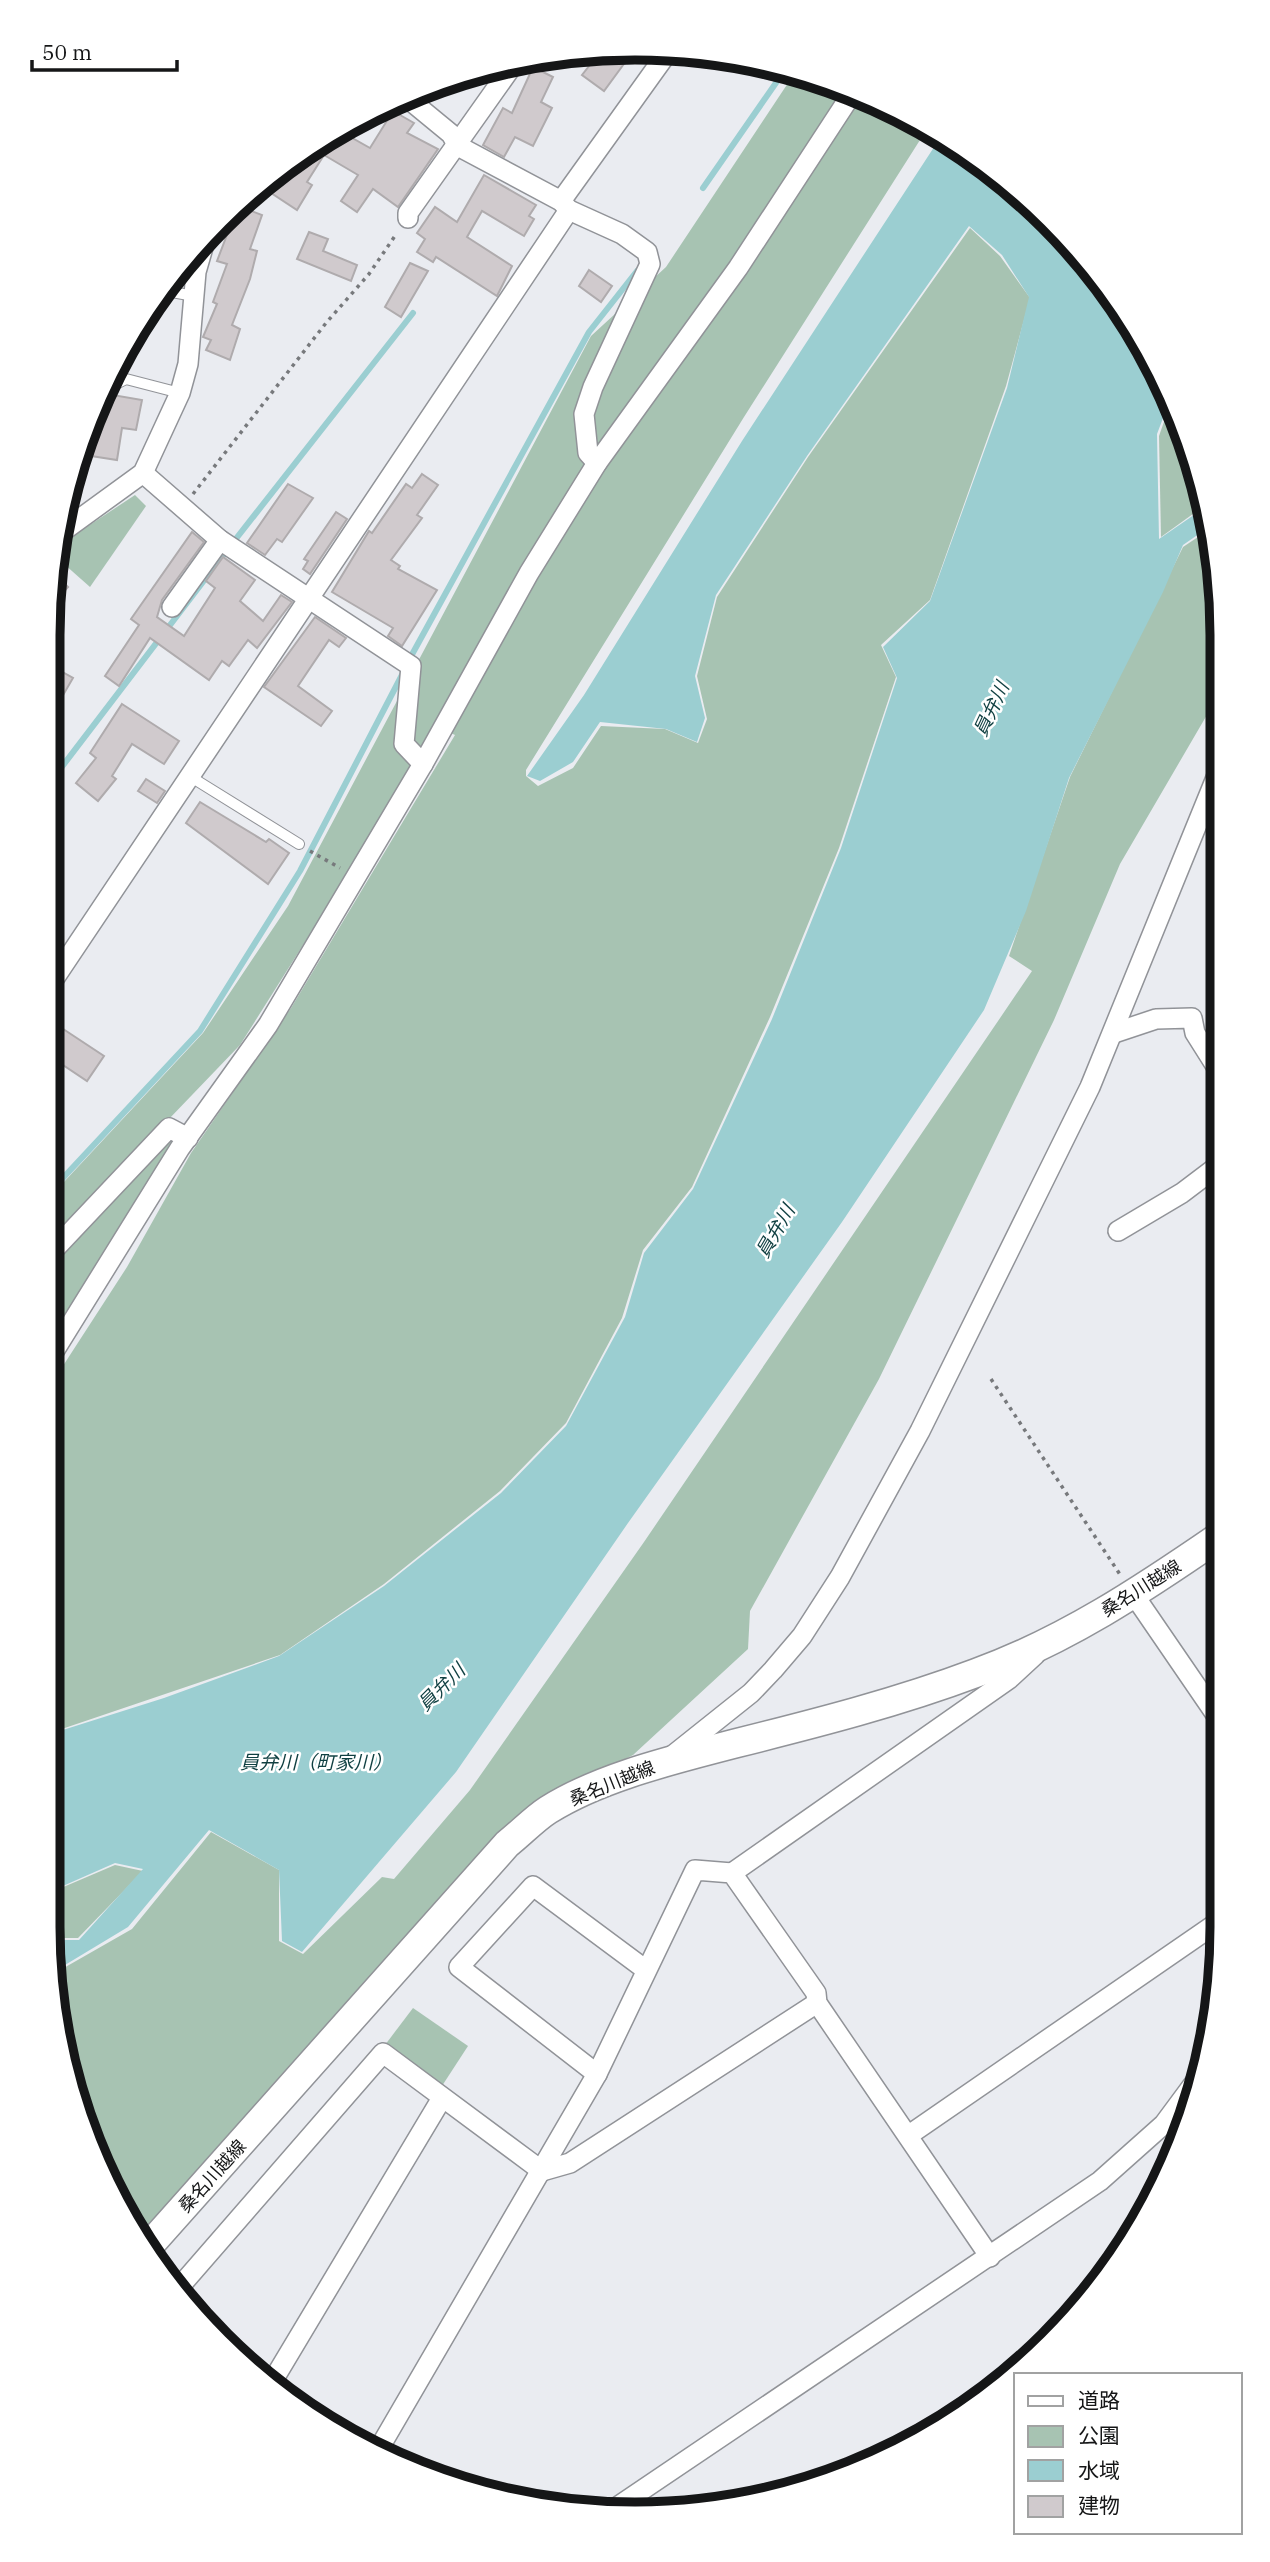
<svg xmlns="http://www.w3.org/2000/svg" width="1270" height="2562" font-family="'IBM Plex Serif','Noto Sans JP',serif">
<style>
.green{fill:#a7c3b2}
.water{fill:#9bced1}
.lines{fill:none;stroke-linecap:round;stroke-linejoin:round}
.stream{stroke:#9bced1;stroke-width:6}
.building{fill:#d0cacd;stroke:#afabad;stroke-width:2}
.service-casing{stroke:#919398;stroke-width:12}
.minor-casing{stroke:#919398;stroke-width:22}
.secondary-casing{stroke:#919398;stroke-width:31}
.path{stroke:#77797c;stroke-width:3.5;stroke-dasharray:3.5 5;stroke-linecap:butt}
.service{stroke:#fff;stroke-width:10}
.minor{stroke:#fff;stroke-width:19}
.secondary{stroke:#fff;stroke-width:28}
.labels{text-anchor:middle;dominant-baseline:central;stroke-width:5;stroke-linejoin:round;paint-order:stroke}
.street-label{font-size:18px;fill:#151617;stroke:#fff}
.water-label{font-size:19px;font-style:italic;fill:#0f3f41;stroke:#fff}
.rim{fill:none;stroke:#151617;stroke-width:9}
</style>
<rect width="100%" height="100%" fill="#eaecf1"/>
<!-- green -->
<g class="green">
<path d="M796,71L895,108L927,129L744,417L526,770V776L538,786L573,768L601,726L665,729L698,743L707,719L697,676L717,597L808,457L970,228L1000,256L1030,298L1006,386L930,600L881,645L896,677L839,848L770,1017L692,1187L643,1250L622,1318L566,1423L500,1491L384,1584L280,1655L47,1734L48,1389L127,1267L191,1153L291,1008L455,735L440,728L240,1045L48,1245V1199L203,1033L288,906L591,336L666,267Z"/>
<path d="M1172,399L1178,410L1204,506L1161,537L1159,436Z"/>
<path d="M135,495L146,506L90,587L55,556L64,542Z"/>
<path d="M1210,529L1218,559V696L1120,864L1054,1020L879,1379L750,1611L748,1649L633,1755L550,1798L500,1833L141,2233L79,2116L55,1973L132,1929L211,1832L279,1870V1941L303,1954L382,1877L394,1879L470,1790L644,1542L1032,971L1009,956L1070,777L1183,547Z"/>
<path d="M169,1134L181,1139L48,1344V1264Z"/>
<path d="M115,1865L143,1871L78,1938H49L47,1894Z"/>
<path d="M413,2008L468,2046L440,2089L385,2045Z"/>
</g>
<!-- water -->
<path class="water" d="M940,138L1022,193L1123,308L1171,397L1157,434L1159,539L1204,508L1209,527L1183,545L1163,592L1069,778L1026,911L984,1010L842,1222L628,1523L456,1772L302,1952L282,1941L279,1870L209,1830L128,1927L55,1971L49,1940H79L143,1869L115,1863L47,1893V1735L164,1698L279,1656L384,1586L501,1493L566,1426L625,1317L644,1253L693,1189L772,1019L841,848L897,678L883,647L930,601L1007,388L1029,297L1002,255L969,226L807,456L716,595L695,676L705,718L697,742L666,729L600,722L573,762L540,781L527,776L584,695L742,441Z"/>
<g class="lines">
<!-- stream -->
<g class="stream">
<path d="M703,188L787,67"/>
<path d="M235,540L413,313"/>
<path d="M409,660L589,332L637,271"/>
<path d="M48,785L225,553"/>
<path d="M48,1194L200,1031L300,871L403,673"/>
</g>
</g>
<!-- building -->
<g class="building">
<path d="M621,50L629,57L604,91L582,75L601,51Z"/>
<path d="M533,67L553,77L541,102L552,108L533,146L515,137L504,157L483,145L503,108L512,113Z"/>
<path d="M393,111L414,123L407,133L438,149L398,207L373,189L357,212L341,201L358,175L324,155L307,182L312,185L297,210L259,185L272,176L278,180L288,164L342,126L340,131L370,148Z"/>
<path d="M484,175L536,205L529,216L534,219L524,236L482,211L467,237L512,266L497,296L436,257L433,262L417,252L425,239L417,233L435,207L457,222Z"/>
<path d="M238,206L262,215L250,249L257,251L250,279L232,325L240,329L230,360L206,350L211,340L203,337L217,304L213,302L227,264L217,261Z"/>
<path d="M309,232L328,239L323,251L357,265L351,281L297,259Z"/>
<path d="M410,263L428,271L401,317L385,307Z"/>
<path d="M589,270L612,286L601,302L579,286Z"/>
<path d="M101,393L142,400L136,430L122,428L117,460L78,454Z"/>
<path d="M422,474L438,485L417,515L422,518L391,560L400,566L398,569L437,590L402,646L388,636L393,628L332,592L369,531L372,533L406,484L412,488Z"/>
<path d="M288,484L313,498L282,542L277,539L265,555L247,543Z"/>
<path d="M336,512L347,519L310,574L303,569L308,561L304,559Z"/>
<path d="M192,532L204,542L162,600L157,617L184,636L215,588L206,581L223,557L255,580L240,601L263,621L281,595L292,602L257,648L248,640L229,666L222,661L209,680L150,638L119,686L105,676L139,625L131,619Z"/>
<path d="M53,572L68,587L58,598L50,590Z"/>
<path d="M315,617L346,638L339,647L329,640L298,686L332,711L321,726L264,687Z"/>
<path d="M48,664L73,678L62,697L48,690Z"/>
<path d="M122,704L179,741L164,764L132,744L112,776L116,779L98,801L76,783L96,758L90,753Z"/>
<path d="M146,779L165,791L157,803L138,791Z"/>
<path d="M200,802L266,842L269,839L289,853L268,884L186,823Z"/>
<path d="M48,1019L104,1056L87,1081L48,1055Z"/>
</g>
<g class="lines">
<defs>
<g id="service">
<path d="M161,290L194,296"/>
<path d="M116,384L126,379L180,393"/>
<path d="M191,777L299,844"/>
</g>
<g id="minor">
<path d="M406,97L451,134L458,146L561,201L569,210L622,234L647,252L650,264L593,387L584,414L588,453L597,463"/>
<path d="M561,201L670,49"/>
<path d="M408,218V213L515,62"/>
<path d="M143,473L220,540L411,666L404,744L423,764"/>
<path d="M59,534L143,473L180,393L188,364L196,272L206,237"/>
<path d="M172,607L220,540"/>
<path d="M48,988L569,210"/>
<path d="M1114,1033L1156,1019L1192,1018L1195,1033L1219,1071"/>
<path d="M1118,1231L1182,1193L1219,1165"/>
<path d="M48,1256L169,1128L188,1138"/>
<path d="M48,1361L180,1148L268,1025L423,764L529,573L597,463L738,268L853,92"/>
<path d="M1134,1595L1221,1722"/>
<path d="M672,1756L751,1693L773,1670L802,1636L840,1577L920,1431L1090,1087L1218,773"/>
<path d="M732,1873L1009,1679L1035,1655"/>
<path d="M597,2074L459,1967L533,1886L646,1970"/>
<path d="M909,2135L1221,1920"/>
<path d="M542,2171L570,2163L817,2003"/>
<path d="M176,2291L383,2053L542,2171"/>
<path d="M272,2382L442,2098"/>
<path d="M377,2452L597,2074L695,1870L732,1873L816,1993L817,2003L990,2257"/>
<path d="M617,2507L1100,2181L1164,2124L1204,2070"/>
</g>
<path id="secondary" d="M148,2247L507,1844C521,1833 534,1819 548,1810C602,1776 677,1759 737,1743C817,1723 899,1702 976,1673C1065,1641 1143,1589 1220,1536"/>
</defs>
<!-- service casing -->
<use href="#service" class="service-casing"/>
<!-- minor casing -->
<use href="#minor" class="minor-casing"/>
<!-- secondary casing -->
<use href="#secondary" class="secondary-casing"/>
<!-- path -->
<g class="path">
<path d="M193,494L326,323L369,274L397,233"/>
<path d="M310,851L340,868"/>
<path d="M991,1379L1121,1576"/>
</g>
<!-- service -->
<use href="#service" class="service"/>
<!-- minor -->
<use href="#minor" class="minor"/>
<!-- secondary -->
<use href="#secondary" class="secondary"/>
</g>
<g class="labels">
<!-- street labels -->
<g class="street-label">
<text transform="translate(1141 1588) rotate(-32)">桑名川越線</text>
<text transform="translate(612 1783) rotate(-22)">桑名川越線</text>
<text transform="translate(212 2176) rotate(-48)">桑名川越線</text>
</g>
<!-- water labels -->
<g class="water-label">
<text transform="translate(991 709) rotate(-65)">員弁川</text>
<text transform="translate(775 1231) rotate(-60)">員弁川</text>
<text transform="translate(441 1687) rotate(-45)">員弁川</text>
<text x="316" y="1762">員弁川（町家川）</text>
</g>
</g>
<!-- crop -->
<path d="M0 0H1270V2562H0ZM635 60H635A575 575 0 0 1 1210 635V1927A575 575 0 0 1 635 2502H635A575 575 0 0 1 60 1927V635A575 575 0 0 1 635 60Z" fill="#fff" fill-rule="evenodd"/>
<path class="rim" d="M635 60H635A575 575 0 0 1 1210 635V1927A575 575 0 0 1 635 2502H635A575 575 0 0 1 60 1927V635A575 575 0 0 1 635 60Z"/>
<!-- legend -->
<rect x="1014" y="2373" width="228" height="161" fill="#ffffff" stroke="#a1a2a2" stroke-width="2"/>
<rect x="1028" y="2396" width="35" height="10" fill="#ffffff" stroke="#a1a2a2" stroke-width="2"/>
<text x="1078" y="2408" font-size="21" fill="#151617">道路</text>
<rect x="1028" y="2426" width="35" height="21" fill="#a7c3b2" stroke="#a1a2a2" stroke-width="2"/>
<text x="1078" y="2443" font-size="21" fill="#151617">公園</text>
<rect x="1028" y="2460" width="35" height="21" fill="#9bced1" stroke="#a1a2a2" stroke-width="2"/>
<text x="1078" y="2478" font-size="21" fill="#151617">水域</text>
<rect x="1028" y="2496" width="35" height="21" fill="#d0cacd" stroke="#a1a2a2" stroke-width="2"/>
<text x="1078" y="2513" font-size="21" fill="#151617">建物</text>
<!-- scale -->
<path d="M32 60v10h145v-10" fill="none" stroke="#151617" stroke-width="3.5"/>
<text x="42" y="60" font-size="21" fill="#151617" stroke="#ffffff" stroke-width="5" paint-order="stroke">50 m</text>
</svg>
